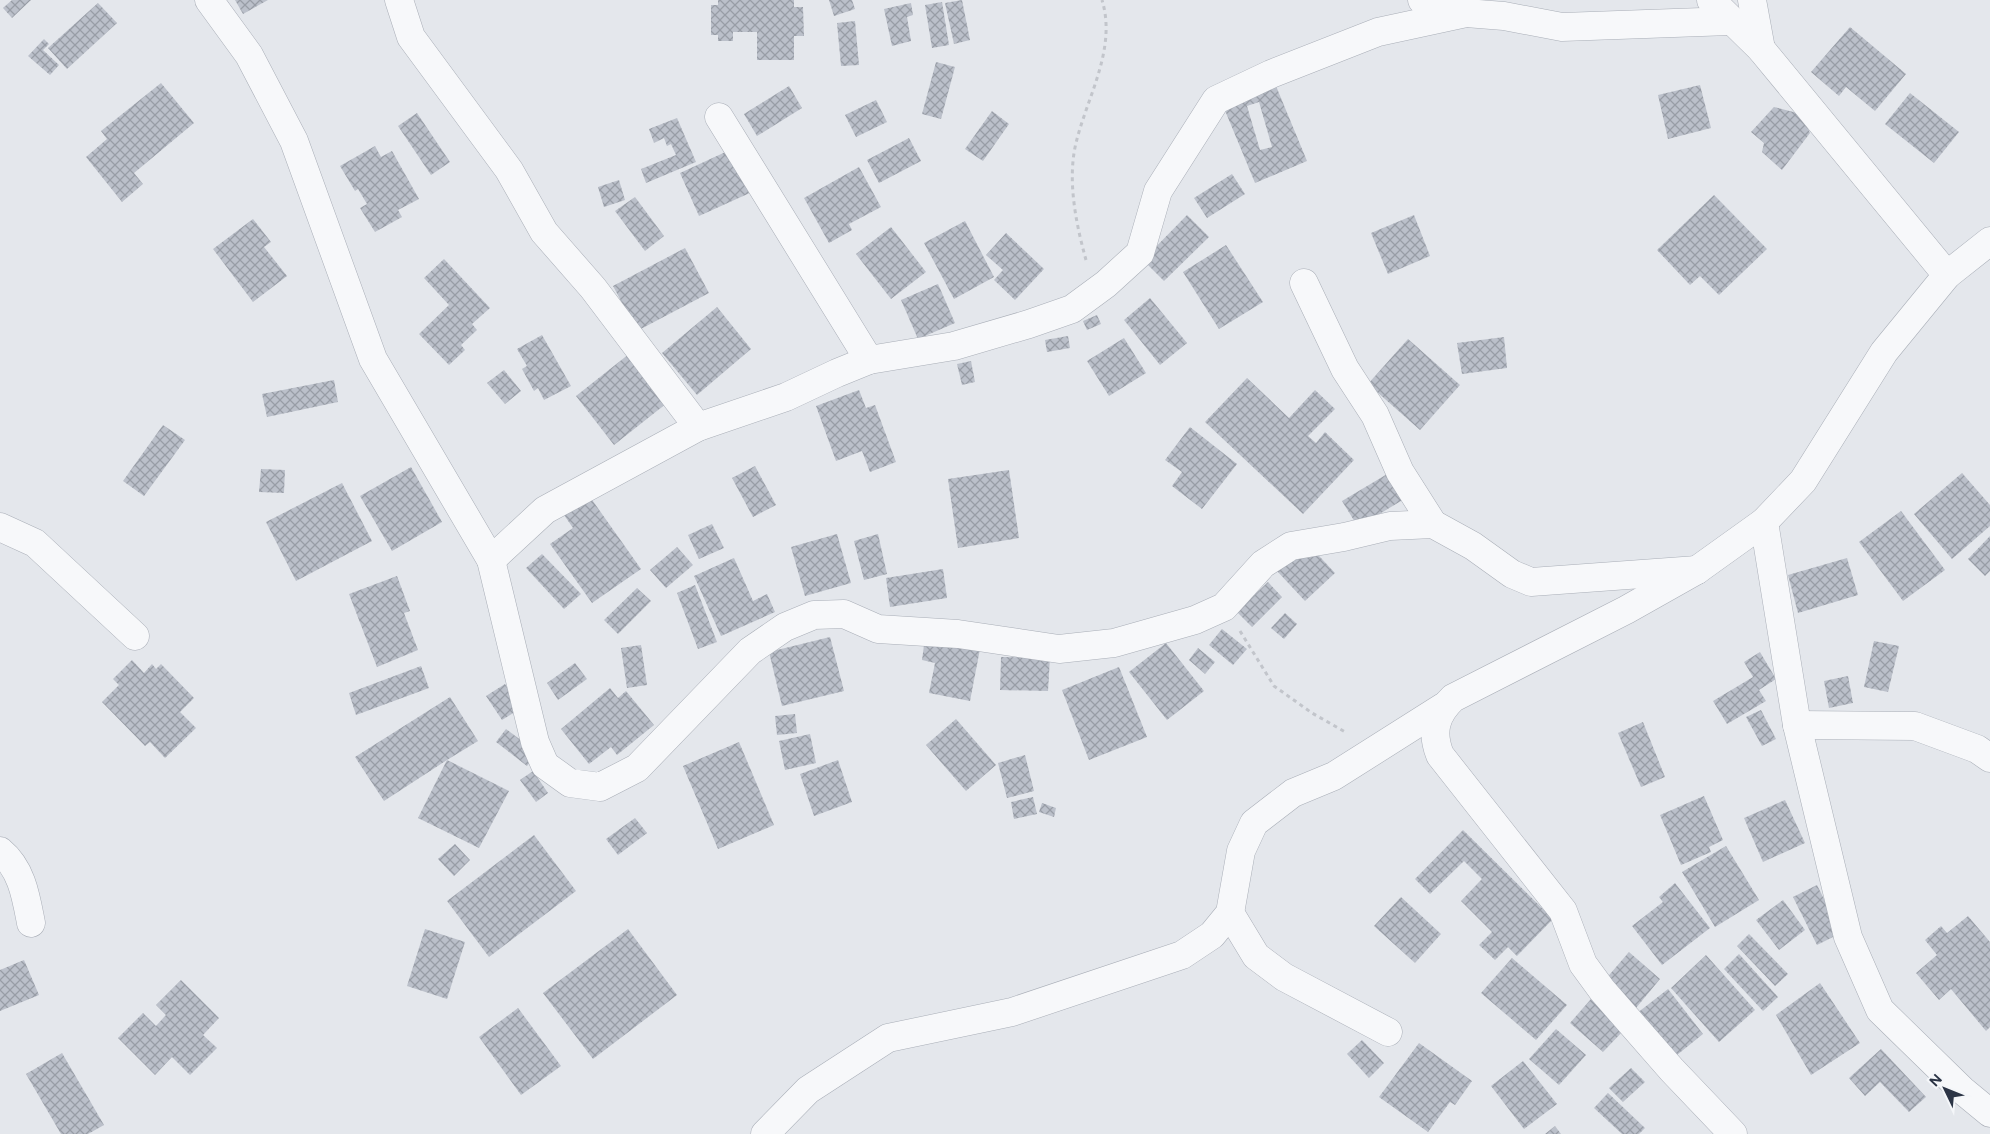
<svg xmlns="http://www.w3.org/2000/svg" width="1990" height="1134" font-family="Figtree,sans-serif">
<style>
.building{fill:url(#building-cross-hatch);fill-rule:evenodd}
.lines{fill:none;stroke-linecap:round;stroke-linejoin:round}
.street-casing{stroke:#a9aeb7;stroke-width:29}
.path{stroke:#c2c5cb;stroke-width:3;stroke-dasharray:4 4;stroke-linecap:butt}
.street{stroke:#f7f8fa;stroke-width:28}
</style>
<defs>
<pattern id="building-cross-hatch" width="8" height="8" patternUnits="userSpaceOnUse" patternTransform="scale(1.25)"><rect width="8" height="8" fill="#bbc0ca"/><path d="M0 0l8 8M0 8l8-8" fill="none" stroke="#989da6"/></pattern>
</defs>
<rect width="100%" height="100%" fill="#e4e7ec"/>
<!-- building -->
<g class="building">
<path d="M12,0H31L12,18L3,8Z"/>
<path d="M235,0H268L243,14Z"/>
<path d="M718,0H794V7H803L804,36H794V60H757V32H733V41H718V35H711V5H718Z"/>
<path d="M829,0H852L855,9L834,16Z"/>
<path d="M962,0L970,40L954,44L945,3Z"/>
<path d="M942,2L949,45L932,48L925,5Z"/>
<path d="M98,3L117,23L67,69L48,48Z"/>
<path d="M911,3L913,15L907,17L911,41L892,46L884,9Z"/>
<path d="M855,21L859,65L841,66L837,23Z"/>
<path d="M1850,27L1906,74L1875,111L1846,87L1839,96L1811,72Z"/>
<path d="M44,39L49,44L43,50L59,65L50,75L28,56Z"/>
<path d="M936,62L955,67L941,119L922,114Z"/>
<path d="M161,83L194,123L134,173L143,184L122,202L86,157L107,139L101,131Z"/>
<path d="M1700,85L1711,128L1668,139L1658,95Z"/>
<path d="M789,86L802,108L757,136L744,114Z"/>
<path d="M1276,86L1307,161L1255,183L1224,108ZM1259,102L1272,147L1260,150L1247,106Z"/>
<path d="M1910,93L1959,132L1934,163L1885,124Z"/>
<path d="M876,100L887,122L856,137L845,115Z"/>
<path d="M1774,107L1801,114L1810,133L1782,170L1762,152L1764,143L1751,132Z"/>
<path d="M992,111L1009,124L983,161L965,149Z"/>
<path d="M417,113L450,162L431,175L398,126Z"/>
<path d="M677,118L696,162L646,183L641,169L676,155L671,144L667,146L664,138L654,143L649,129Z"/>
<path d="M909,138L921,161L879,183L867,160Z"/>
<path d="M375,146L381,157L392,151L419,199L398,210L402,217L375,232L360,208L367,204L358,189L355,191L340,166Z"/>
<path d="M732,149L752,192L699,216L680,173Z"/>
<path d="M859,167L881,207L849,224L852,230L829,243L804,198Z"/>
<path d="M1232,174L1245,194L1207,218L1194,198Z"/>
<path d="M619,180L625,200L604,207L598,187Z"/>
<path d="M1714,195L1767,249L1719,295L1700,276L1690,285L1657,250Z"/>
<path d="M635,197L664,236L645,251L615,211Z"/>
<path d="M1187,215L1209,237L1164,281L1143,260Z"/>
<path d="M1414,215L1430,256L1388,274L1371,233Z"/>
<path d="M253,219L271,242L264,247L287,276L253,302L213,249Z"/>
<path d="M965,221L994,277L954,299L924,243Z"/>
<path d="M891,227L926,272L891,299L856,254Z"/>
<path d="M1006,233L1044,269L1015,300L994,280L1003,270L986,255Z"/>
<path d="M1226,245L1263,302L1219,329L1183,272Z"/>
<path d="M685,248L709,293L637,331L613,286Z"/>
<path d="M444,259L490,308L472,324L477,330L461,345L465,350L449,365L419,334L449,305L424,278Z"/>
<path d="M938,284L955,323L918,339L901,300Z"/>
<path d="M1150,298L1187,343L1160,365L1124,320Z"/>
<path d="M717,307L751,349L697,395L662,353Z"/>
<path d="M1097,315L1101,324L1087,330L1083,321Z"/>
<path d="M542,335L571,386L544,400L538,388L534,391L522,369L527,366L517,349Z"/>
<path d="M1068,336L1070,348L1047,352L1045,340Z"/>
<path d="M1504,337L1507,368L1462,374L1457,343Z"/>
<path d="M1124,338L1146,373L1109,396L1087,361Z"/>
<path d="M1408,339L1460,385L1420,430L1368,384Z"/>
<path d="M629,354L667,403L614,445L576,396Z"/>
<path d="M971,361L975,382L962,385L957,364Z"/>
<path d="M504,370L521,391L505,404L487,383Z"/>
<path d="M1247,378L1289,418L1315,390L1335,409L1308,436L1316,443L1325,432L1354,460L1303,514L1205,422Z"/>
<path d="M334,380L338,402L267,417L262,394Z"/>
<path d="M859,390L866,408L875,405L896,462L870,472L862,451L836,461L816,406Z"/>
<path d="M163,425L185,440L144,496L123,481Z"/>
<path d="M1190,427L1237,464L1202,509L1172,486L1182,472L1165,460Z"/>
<path d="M1409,461L1424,487L1358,527L1342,501Z"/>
<path d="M755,466L776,505L753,517L732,478Z"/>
<path d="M411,467L442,522L392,551L360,496Z"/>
<path d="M261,469L285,470L284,493L259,492Z"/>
<path d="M1009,470L1019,538L958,548L948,479Z"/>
<path d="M1962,473L1990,505V526L1952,559L1914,514Z"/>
<path d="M342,483L372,541L296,581L266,522Z"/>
<path d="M590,497L641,569L592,603L550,544L573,528L564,515Z"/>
<path d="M1901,511L1945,570L1903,601L1859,542Z"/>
<path d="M712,524L724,548L699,559L688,535Z"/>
<path d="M837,534L851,583L805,596L791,547Z"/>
<path d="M878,534L887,574L864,580L854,541Z"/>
<path d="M1990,536V571L1985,576L1968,559Z"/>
<path d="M1307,543L1335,573L1305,601L1277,571Z"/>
<path d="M677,547L693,565L666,588L650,570Z"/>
<path d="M542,554L581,594L564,609L526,568Z"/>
<path d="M734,558L753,601L767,594L775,612L721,636L694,576Z"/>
<path d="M1847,558L1858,595L1798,613L1788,575Z"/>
<path d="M943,569L947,598L890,607L886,578Z"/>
<path d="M397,576L410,611L404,613L418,650L377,667L349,594Z"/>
<path d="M1268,582L1282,597L1252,627L1237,612Z"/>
<path d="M695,585L717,642L698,649L677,593Z"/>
<path d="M637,588L651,601L618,634L604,620Z"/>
<path d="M1285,613L1297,624L1284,639L1271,628Z"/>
<path d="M1222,629L1247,649L1233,665L1209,645Z"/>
<path d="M830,637L844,691L782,706L769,652Z"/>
<path d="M925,638L980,649L970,701L929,693L935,663L922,660Z"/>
<path d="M1874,641L1899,646L1888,692L1864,687Z"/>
<path d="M1166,643L1204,691L1167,720L1129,672Z"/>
<path d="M641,645L647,685L627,688L621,648Z"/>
<path d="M1198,648L1215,662L1205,674L1189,660Z"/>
<path d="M1760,652L1776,679L1759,690L1766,701L1727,724L1713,701L1753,677L1744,662Z"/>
<path d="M1001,657L1050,658L1048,691L1000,690Z"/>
<path d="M132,660L144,673L152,664L156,669L161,664L194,698L180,712L196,728L165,758L150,742L145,746L102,702L119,685L113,679Z"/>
<path d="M575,663L587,679L558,700L547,683Z"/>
<path d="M421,666L429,688L356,715L349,693Z"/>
<path d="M1119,667L1147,737L1089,760L1062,690Z"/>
<path d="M1848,676L1853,703L1829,708L1824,681Z"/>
<path d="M505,684L520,709L502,720L486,696Z"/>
<path d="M610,688L618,698L626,691L654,725L617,755L611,747L589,764L561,729Z"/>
<path d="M450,697L478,741L447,760L509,791L479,848L418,818L447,760L384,801L355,757Z"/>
<path d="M1761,710L1776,739L1762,746L1746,717Z"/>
<path d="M795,714L797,733L777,735L775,716Z"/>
<path d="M956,719L996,765L966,791L926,745Z"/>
<path d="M1643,722L1665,777L1641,787L1618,733Z"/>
<path d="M506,729L538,753L527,766L496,742Z"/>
<path d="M810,734L816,763L785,770L779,741Z"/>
<path d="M739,742L774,825L718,849L683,766Z"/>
<path d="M1025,755L1034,791L1007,798L998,763Z"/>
<path d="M838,760L852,802L814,816L800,774Z"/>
<path d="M533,771L548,793L536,802L520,780Z"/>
<path d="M1704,796L1723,840L1709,847L1711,852L1681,865L1660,815Z"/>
<path d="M1033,797L1037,814L1014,819L1011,802Z"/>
<path d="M1785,800L1805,843L1763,862L1744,818Z"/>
<path d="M1042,803L1056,808L1054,817L1039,812Z"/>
<path d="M635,818L647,833L618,855L606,839Z"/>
<path d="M1463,830L1553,919L1517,956L1508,947L1495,960L1479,945L1492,932L1461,901L1482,879L1464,861L1430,894L1415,879Z"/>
<path d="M534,835L576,891L489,957L447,901Z"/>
<path d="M455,844L470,860L454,876L438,859Z"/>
<path d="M1726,846L1759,900L1715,927L1682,872Z"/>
<path d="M1675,883L1710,928L1662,965L1632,926L1663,902L1659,897Z"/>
<path d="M1817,885L1841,933L1817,945L1793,897Z"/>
<path d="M1401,897L1441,934L1415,963L1374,926Z"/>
<path d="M1783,900L1805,930L1779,950L1756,920Z"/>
<path d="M1968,916L1990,942V1027L1986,1031L1951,989L1939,1000L1916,973L1937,955L1925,940L1941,926L1947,933Z"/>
<path d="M425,929L465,942L447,999L407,986Z"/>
<path d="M628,929L677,995L593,1059L543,993Z"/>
<path d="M1749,934L1788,974L1775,986L1737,946Z"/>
<path d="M1629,952L1660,979L1636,1008L1604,981Z"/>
<path d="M1739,954L1778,997L1763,1011L1724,969Z"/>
<path d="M1706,955L1755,1010L1719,1042L1671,988Z"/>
<path d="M1512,958L1567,1005L1536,1040L1481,993Z"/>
<path d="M24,960L39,995L0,1011V970Z"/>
<path d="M181,980L219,1018L203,1035L217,1048L190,1075L172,1057L155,1075L118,1038L143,1013L156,1026L166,1015L156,1005Z"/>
<path d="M1820,983L1860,1043L1811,1075L1776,1015Z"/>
<path d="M1668,989L1703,1034L1672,1059L1636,1014Z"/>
<path d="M1591,999L1625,1029L1603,1052L1570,1023Z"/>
<path d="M518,1008L561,1066L521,1095L479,1037Z"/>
<path d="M1556,1029L1586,1055L1559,1085L1529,1059Z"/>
<path d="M1362,1040L1384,1063L1369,1078L1347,1054Z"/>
<path d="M1419,1043L1472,1081L1455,1105L1450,1102L1428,1132L1379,1097Z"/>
<path d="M1881,1049L1926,1097L1909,1112L1880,1082L1865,1096L1849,1078Z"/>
<path d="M62,1053L104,1125L88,1134H61L26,1074Z"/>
<path d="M1523,1061L1557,1104L1524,1129L1491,1086Z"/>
<path d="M1631,1068L1645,1082L1623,1102L1609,1088Z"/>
<path d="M1608,1093L1645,1128L1639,1134H1622L1594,1108Z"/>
<path d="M1555,1126L1561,1134H1545Z"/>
</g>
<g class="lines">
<defs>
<g id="street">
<path d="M209,0L249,55L294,141L373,359L491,560L535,742L545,765L570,783L600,787L637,768L750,651L785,627L814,615L844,614L878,629L958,634L1059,649L1114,643L1195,620L1224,607L1263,564L1291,546L1344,537L1390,526L1433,524L1473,546L1512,574L1531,582L1697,570"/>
<path d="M399,0L411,37L509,170L544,232L593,288L698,427"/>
<path d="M1422,0L1466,13L1504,16L1562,27L1730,21"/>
<path d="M1711,0L1761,49L1947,275"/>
<path d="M1752,0L1761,49"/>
<path d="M719,117L869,360"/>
<path d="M1304,283L1345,369L1375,415L1400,472L1433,524"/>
<path d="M1764,522L1797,725L1848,937L1880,1010L1962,1090L1990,1113"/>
<path d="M0,527L35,543L135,636"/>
<path d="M491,560L545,510L698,427L786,397L837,373L869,360L954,346L1029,324L1072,309L1106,284L1140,253L1158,191L1216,100L1271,74L1378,32L1466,13"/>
<path d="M1797,725L1915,726L1977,749L1990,758"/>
<path d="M0,851C22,869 26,897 31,923"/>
<path d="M1230,913L1256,956L1284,977L1388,1032"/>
<path d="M765,1134L808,1090L888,1038L1012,1012L1182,955L1212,935L1230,913L1241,851L1254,823L1293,793L1334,776L1443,707"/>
<path d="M1733,1134L1672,1070L1602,990L1583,964L1563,911L1440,755C1431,732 1435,715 1453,698L1626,610L1697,570L1764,522L1803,481L1884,352L1947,275L1990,241"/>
</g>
</defs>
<!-- street casing -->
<use href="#street" class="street-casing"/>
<!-- path -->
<g class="path">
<path d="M1086,260C1076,224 1067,180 1076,143C1087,97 1117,49 1102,0"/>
<path d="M1240,631L1274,686L1312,713L1347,733"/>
</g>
<!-- street -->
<use href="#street" class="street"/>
</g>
<!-- north arrow -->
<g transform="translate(1945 1089) rotate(313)" stroke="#f4f6f9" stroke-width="4" paint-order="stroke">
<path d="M0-4L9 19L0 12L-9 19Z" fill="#2b3445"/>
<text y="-8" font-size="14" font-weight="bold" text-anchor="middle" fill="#2b3445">N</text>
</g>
</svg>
